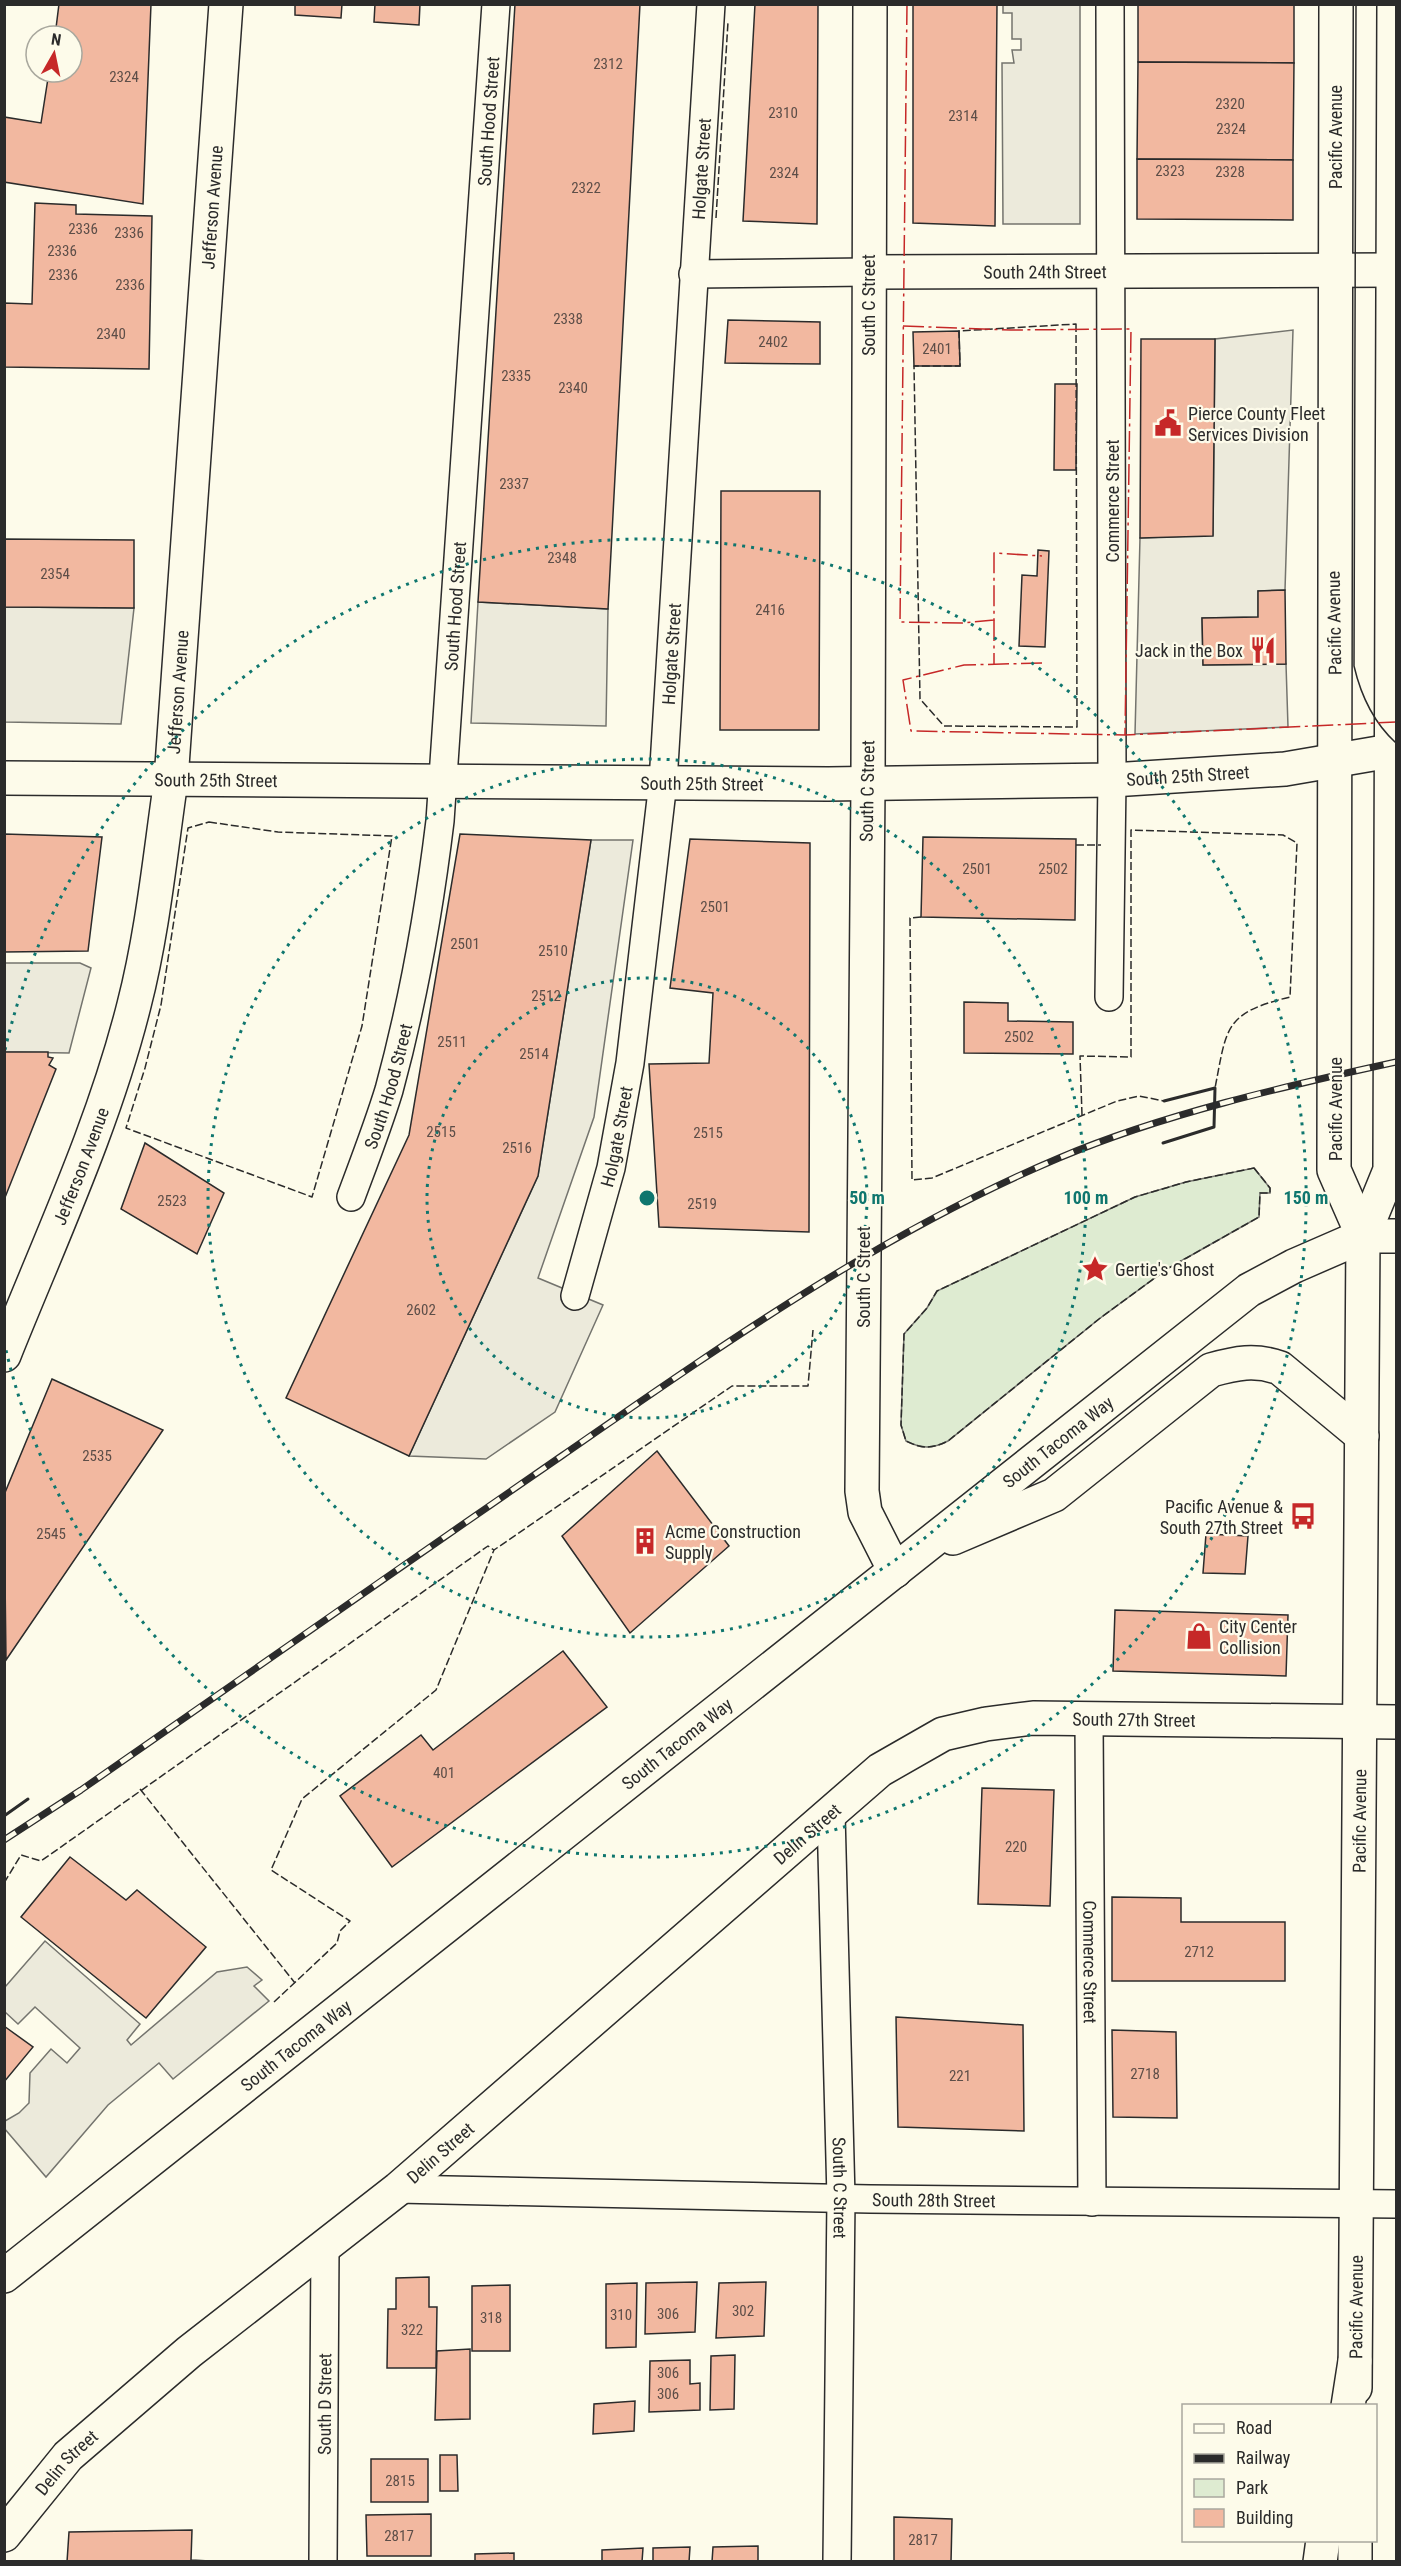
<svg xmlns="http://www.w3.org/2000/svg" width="1401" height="2566" font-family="'Roboto Condensed',sans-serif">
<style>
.green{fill:#deebd1;stroke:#74746e;stroke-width:1.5}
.parking{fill:#eceadb;stroke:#74746e;stroke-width:1.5}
.building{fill:#f2b8a0;stroke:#2b2b2b;stroke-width:1.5}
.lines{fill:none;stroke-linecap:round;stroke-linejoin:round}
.street-casing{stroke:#2b2b2b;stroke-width:30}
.secondary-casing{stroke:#2b2b2b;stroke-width:36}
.primary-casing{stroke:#2b2b2b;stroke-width:36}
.highway-casing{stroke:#2b2b2b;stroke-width:36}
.street{stroke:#fdfbea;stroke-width:27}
.secondary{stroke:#fdfbea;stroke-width:33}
.primary{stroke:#fdfbea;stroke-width:33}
.highway{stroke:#fdfbea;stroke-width:33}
.tram{stroke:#2b2b2b;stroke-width:1.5}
.rail-casing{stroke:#2b2b2b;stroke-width:7}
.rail{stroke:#fdfbea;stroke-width:4.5;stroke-dasharray:14;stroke-linecap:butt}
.fence{stroke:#2b2b2b;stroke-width:1.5;stroke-dasharray:8 3;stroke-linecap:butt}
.wall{stroke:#2b2b2b;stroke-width:3}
.power{stroke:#c62828;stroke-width:1.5;stroke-dasharray:21 4.5 3 4.5;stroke-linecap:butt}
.ring{fill:none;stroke:#0f766e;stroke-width:3;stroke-dasharray:3 6}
.labels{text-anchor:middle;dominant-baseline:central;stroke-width:4.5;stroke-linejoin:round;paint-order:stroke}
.number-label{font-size:15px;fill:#5d4e48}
.street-label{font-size:18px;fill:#2b2b2b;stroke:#fdfbea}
.poi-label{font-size:18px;fill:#2b2b2b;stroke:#fdfbea;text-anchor:start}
.centre{fill:#0f766e;stroke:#fdfbea;stroke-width:3}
.ring-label{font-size:18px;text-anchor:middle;font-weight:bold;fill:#0f766e;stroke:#fdfbea;stroke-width:4.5;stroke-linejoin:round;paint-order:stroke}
</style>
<rect width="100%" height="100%" fill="#fdfbea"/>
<!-- green -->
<path class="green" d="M1254,1168L1270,1188V1193H1260L1259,1217L1167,1269L1099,1319L948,1441C932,1449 922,1449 906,1441L901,1425L904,1334L927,1308L937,1291L1135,1197L1186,1182Z"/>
<!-- parking -->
<g class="parking">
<path d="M1003,5H1080V224H1003L1002,63H1014L1012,50H1021V39H1012V13H1003Z"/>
<path d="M1293,330L1285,590L1258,591V617L1202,618L1203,665L1286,664L1288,727L1135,734L1140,538L1213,535L1215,339Z"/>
<path d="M478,602L608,609L606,726L471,723Z"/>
<path d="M5,607L134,608L121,724L5,722Z"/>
<path d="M591,840H633L594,1117L538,1278L603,1305L555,1412L486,1459L409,1456L538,1176Z"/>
<path d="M5,963H80L91,968L69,1053L5,1052Z"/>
<path d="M45,1941L140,2024L127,2040L131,2045L217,1972L247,1967L262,1980L254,1986L269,2001L173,2079L159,2063L108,2105L46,2177L4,2128L5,2121L19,2113L29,2103L30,2073L51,2049L67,2063L80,2048L35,2007L18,2024L5,2012V1987Z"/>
</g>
<!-- building -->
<g class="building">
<path d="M59,4H151L143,204L4,182V117L41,123L49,72H72V36H55Z"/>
<path d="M295,4H342L341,18L295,15Z"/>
<path d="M375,4H420L419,25L374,22Z"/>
<path d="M515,4H640L608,609L478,602Z"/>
<path d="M755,4H818L817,224L743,221Z"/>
<path d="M913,4H997L995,226L913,223Z"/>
<path d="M1138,4H1294V63L1138,62Z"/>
<path d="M1138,62L1294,63L1293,160L1137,159Z"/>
<path d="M1137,159L1293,160V220L1137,219Z"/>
<path d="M35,203L76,205V214L152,216L149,369L4,367V303L32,304Z"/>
<path d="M728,320L820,322V364L725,363Z"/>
<path d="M959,331L960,366H914L913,332Z"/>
<path d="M1141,339H1215L1213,536L1140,538Z"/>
<path d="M1055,384H1077L1076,470H1054Z"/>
<path d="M721,491H820L819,730H720Z"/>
<path d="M4,539L134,540V608L4,607Z"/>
<path d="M1038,550L1049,551L1045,647L1019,646L1022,575L1037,576Z"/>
<path d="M1285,590L1286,664L1203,665L1202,618L1258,617V591Z"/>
<path d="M4,834L102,837L88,951L4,952Z"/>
<path d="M460,834L591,840L538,1176L409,1456L286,1398L409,1135Z"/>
<path d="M923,837L1076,839L1075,920L921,917Z"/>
<path d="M690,839L810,843L809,1232L659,1227L649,1064L709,1063L713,993L670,988Z"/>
<path d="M964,1002L1008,1003V1021L1073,1022V1054L964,1053Z"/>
<path d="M4,1052H48V1057L53,1058L49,1065L56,1069L4,1200Z"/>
<path d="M145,1143L224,1193L197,1254L121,1209Z"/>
<path d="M52,1379L163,1430L6,1660L4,1495Z"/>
<path d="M657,1451L729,1546L630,1633L562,1536Z"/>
<path d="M1206,1534L1248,1536L1245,1574L1203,1573Z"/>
<path d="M1115,1610L1288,1615L1286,1676L1113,1671Z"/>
<path d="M563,1651L607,1707L392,1867L340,1796L421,1735L433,1750Z"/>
<path d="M982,1788L1054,1790L1050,1906L978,1904Z"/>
<path d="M70,1857L126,1900L137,1890L206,1947L146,2018L21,1917Z"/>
<path d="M1112,1897L1181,1898V1922H1285V1981H1112Z"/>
<path d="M896,2017L1023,2025L1024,2131L898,2127Z"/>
<path d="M4,2026L33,2047L4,2082Z"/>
<path d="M1112,2030L1176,2032L1177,2118L1113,2117Z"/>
<path d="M429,2277V2307H437L436,2368H387L388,2309H396V2278Z"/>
<path d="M697,2282L695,2332L645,2334L646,2283Z"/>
<path d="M766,2282L764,2336L716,2338L719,2283Z"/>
<path d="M637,2283L636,2347L606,2348V2284Z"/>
<path d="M510,2285V2351H472V2286Z"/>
<path d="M470,2349V2419L435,2420L437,2351Z"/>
<path d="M735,2355L734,2409L710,2410L711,2356Z"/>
<path d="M690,2360V2384L700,2383V2410L649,2412L650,2361Z"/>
<path d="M635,2401L634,2431L593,2434L594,2404Z"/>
<path d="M440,2455H457L458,2491H440Z"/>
<rect x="371" y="2459" width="57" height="43"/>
<path d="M431,2514V2556H367L366,2515Z"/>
<path d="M894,2517L952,2519L951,2562H894Z"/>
<path d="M192,2530L191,2560L229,2562H67L69,2532Z"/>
<path d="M758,2546V2562H712L713,2547Z"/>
<path d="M690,2547L689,2562H653V2548Z"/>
<path d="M643,2548L642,2562H602V2550Z"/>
<path d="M514,2553V2562H475V2554Z"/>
</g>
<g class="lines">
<defs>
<g id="street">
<path d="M693,274L868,272"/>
<path d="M1109,997L1112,780L1110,4"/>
<path id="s1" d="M351,1197C364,1162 378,1126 389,1090C413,1002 429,912 440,821L496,4"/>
<path id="s2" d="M575,1296L611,1168L630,1063L663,782L711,4"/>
<path id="s3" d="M1089,1720L1092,2202"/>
<path id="s4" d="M831,1814L841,2198L837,2562"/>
<path id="s5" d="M398,2189L870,2199L1396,2204"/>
<path id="s6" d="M323,2562L325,2248"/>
</g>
<g id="secondary">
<path d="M870,4L868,784L862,1491L865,1512L895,1571"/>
<path id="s7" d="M868,272L1396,270"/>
<path id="s8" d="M4,778L828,784L1112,780L1285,769L1396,750"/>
<path id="s9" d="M4,1355C50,1240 104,1125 134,1005C153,931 160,855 171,780L226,4"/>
<path d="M953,1538L1054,1495L1211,1370C1236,1363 1255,1359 1280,1368L1362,1436"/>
<path id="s10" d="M4,2276L1249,1290L1294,1266L1363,1236H1396"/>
<path id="s11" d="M4,2535L68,2456L189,2352L398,2189L880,1770L943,1734L986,1724L1033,1718L1396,1722"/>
</g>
<g id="primary">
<path d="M1336,4L1334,1170L1363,1236"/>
<path id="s12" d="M1355,2388L1363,1236L1390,1170L1394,4"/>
<path d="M1355,2562V2540"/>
</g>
<g id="highway">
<path d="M1348,2406L1355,2361"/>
<path d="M1320,2562L1323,2540"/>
</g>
</defs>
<!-- street casing -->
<use href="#street" class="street-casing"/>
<!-- secondary casing -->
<use href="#secondary" class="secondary-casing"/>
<!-- primary casing -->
<use href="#primary" class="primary-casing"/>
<!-- highway casing -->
<use href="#highway" class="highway-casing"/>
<!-- street -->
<use href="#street" class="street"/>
<!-- secondary -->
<use href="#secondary" class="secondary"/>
<!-- primary -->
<use href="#primary" class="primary"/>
<!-- highway -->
<use href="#highway" class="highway"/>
<!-- tram -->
<path class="tram" d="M1356,4L1354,666C1361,696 1373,722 1396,743"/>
<defs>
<path id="rail" d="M4,1840L81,1790C242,1678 402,1566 563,1455C722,1345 881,1233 1059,1158C1163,1114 1286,1086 1396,1062"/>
</defs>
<!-- rail casing -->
<use href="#rail" class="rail-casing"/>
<!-- rail -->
<use href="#rail" class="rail"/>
<!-- fence -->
<g class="fence">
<path d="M716,218L728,22"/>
<path d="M1076,324L1077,727L944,726L920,699L914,366H960L959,331Z"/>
<path d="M209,822L278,832L392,836L362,1026L312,1197L126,1128L145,1068L161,1005L188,828Z"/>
<path d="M1076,845H1101"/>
<path d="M921,917L910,918L912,1180L932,1178L1117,1101L1139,1096L1164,1101"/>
<path d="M1082,1115L1080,1056L1131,1057V830L1283,835L1297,843L1290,997C1224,1013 1227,1027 1215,1088"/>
<path d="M1254,1168L1270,1188V1193H1260L1259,1217L1167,1269L1099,1319L948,1441C932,1449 922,1449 906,1441L901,1425L904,1334L927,1308L937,1291L1135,1197L1186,1182Z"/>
<path d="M140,1789L295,1983"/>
<path d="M4,1883L21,1855L41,1861L488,1546L494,1550"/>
<path d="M274,2002L337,1943L340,1931L350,1921L271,1870L302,1799L436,1690L494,1550L732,1386H808L813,1330"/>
</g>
<!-- wall -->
<g class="wall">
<path d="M1163,1143L1214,1127L1215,1088L1164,1101"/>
<path d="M4,1816L28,1799"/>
</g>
<!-- power -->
<g class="power">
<path d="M907,4L900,622L962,623L994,620V553L1042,556"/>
<path d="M903,326L1011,330L1131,329L1125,735"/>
<path d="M994,620V664"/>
<path d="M1042,663L964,665L903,680L911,731L1125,735L1396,722"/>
</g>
</g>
<!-- distance rings -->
<g class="ring">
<circle cx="647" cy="1198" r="220"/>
<circle cx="647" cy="1198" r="439"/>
<path d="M5 1050A659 659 0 1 1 5 1346"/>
</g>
<!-- icons -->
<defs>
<symbol id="civic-bare" viewBox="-9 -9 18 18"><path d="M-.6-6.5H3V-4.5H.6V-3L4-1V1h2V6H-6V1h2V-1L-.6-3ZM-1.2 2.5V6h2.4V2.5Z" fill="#c62828" stroke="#fdfbea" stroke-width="2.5" paint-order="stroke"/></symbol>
<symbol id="restaurant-bare" viewBox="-9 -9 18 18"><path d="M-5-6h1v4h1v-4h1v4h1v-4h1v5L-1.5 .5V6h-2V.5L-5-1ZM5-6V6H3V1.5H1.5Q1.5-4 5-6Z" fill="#c62828" stroke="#fdfbea" stroke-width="2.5" paint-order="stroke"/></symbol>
<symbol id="sight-bare" viewBox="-9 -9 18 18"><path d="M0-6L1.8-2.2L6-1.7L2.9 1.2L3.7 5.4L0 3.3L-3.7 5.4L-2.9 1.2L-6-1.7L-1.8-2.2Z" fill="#c62828" stroke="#fdfbea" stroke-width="2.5" paint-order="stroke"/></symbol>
<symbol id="bus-bare" viewBox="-9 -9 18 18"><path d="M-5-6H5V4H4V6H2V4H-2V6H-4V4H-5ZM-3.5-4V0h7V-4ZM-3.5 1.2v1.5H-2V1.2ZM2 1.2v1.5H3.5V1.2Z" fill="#c62828" stroke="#fdfbea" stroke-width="2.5" paint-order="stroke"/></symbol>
<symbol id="building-bare" viewBox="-9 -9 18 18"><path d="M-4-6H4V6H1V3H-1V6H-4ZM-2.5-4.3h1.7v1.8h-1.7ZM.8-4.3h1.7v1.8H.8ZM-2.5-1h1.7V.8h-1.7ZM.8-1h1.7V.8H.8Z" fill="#c62828" stroke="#fdfbea" stroke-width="2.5" paint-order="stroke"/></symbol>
<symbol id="shop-bare" viewBox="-9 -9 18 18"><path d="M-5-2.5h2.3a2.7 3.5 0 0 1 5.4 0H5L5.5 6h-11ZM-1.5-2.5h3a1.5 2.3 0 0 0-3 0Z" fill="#c62828" stroke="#fdfbea" stroke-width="2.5" paint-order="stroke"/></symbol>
</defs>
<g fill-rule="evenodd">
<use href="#civic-bare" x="1149" y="404" width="38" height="38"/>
<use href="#restaurant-bare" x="1244" y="631" width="38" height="38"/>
<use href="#sight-bare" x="1076" y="1250" width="38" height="38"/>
<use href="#bus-bare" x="1284" y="1497" width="38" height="38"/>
<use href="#building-bare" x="626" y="1522" width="38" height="38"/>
<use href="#shop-bare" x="1180" y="1617" width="38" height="38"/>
</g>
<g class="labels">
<!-- number labels -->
<g class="number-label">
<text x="608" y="64">2312</text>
<text x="124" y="77">2324</text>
<text x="1230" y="104">2320</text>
<text x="783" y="113">2310</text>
<text x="963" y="116">2314</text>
<text x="1231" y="129">2324</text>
<text x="1170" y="171">2323</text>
<text x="1230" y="172">2328</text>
<text x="784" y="173">2324</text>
<text x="586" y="188">2322</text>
<text x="83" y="229">2336</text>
<text x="129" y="233">2336</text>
<text x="62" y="251">2336</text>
<text x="63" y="275">2336</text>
<text x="130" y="285">2336</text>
<text x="568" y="319">2338</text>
<text x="111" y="334">2340</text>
<text x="773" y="342">2402</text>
<text x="937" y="349">2401</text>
<text x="516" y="376">2335</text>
<text x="573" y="388">2340</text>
<text x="514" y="484">2337</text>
<text x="562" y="558">2348</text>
<text x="55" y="574">2354</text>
<text x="770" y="610">2416</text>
<text x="977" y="869">2501</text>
<text x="1053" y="869">2502</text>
<text x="715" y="907">2501</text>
<text x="465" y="944">2501</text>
<text x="553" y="951">2510</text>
<text x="546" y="996">2512</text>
<text x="1019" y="1037">2502</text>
<text x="452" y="1042">2511</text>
<text x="534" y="1054">2514</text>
<text x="441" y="1132">2515</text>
<text x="708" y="1133">2515</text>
<text x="517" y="1148">2516</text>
<text x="172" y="1201">2523</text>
<text x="702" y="1204">2519</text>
<text x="421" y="1310">2602</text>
<text x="97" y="1456">2535</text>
<text x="51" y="1534">2545</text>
<text x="444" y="1773">401</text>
<text x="1016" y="1847">220</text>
<text x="1199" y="1952">2712</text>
<text x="1145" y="2074">2718</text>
<text x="960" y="2076">221</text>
<text x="743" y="2311">302</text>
<text x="668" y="2314">306</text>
<text x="621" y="2315">310</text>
<text x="491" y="2318">318</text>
<text x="412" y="2330">322</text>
<text x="668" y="2373">306</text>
<text x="668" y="2394">306</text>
<text x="400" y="2481">2815</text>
<text x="399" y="2536">2817</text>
<text x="923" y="2540">2817</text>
</g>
<!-- street labels -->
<g class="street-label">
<text stroke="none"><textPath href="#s1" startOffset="1089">South Hood Street</textPath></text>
<text transform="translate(1335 137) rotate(-90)">Pacific Avenue</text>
<text stroke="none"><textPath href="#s2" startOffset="1137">Holgate Street</textPath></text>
<text stroke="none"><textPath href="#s9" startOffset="1176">Jefferson Avenue</textPath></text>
<text stroke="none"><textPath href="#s7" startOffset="177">South 24th Street</textPath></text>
<text transform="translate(868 305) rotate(-90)">South C Street</text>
<text transform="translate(1112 501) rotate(-90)">Commerce Street</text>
<text stroke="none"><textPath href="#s1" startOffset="603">South Hood Street</textPath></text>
<text transform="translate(1334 623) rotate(-91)">Pacific Avenue</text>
<text stroke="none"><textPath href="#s2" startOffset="651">Holgate Street</textPath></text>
<text stroke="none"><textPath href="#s9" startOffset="690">Jefferson Avenue</textPath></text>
<text stroke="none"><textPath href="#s8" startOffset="1184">South 25th Street</textPath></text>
<text stroke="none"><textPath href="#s8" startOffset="212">South 25th Street</textPath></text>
<text stroke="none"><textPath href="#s8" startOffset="698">South 25th Street</textPath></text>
<text transform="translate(867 791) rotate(-89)">South C Street</text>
<text stroke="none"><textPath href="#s1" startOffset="117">South Hood Street</textPath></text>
<text transform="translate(1335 1109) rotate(-90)">Pacific Avenue</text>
<text stroke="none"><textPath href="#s2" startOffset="165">Holgate Street</textPath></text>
<text stroke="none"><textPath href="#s9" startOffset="204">Jefferson Avenue</textPath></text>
<text transform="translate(863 1277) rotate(-90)">South C Street</text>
<text stroke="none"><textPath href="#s10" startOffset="1344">South Tacoma Way</textPath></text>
<text stroke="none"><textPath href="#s11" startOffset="1430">South 27th Street</textPath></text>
<text stroke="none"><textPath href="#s10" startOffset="858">South Tacoma Way</textPath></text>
<text stroke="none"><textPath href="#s12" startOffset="567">Pacific Avenue</textPath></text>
<text stroke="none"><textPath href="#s11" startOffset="1068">Delin Street</textPath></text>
<text stroke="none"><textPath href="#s3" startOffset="242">Commerce Street</textPath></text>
<text stroke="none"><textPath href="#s10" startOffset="372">South Tacoma Way</textPath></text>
<text stroke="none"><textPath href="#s11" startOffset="582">Delin Street</textPath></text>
<text stroke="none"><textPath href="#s4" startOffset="374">South C Street</textPath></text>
<text stroke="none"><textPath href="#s5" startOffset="536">South 28th Street</textPath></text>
<text stroke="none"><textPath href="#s12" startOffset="81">Pacific Avenue</textPath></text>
<text stroke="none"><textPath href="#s6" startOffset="158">South D Street</textPath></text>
<text stroke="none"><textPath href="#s11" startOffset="96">Delin Street</textPath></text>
</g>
<!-- poi labels -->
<g class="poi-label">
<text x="1188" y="413">Pierce County Fleet<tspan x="1188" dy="21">Services Division</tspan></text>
<text x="1243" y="650" text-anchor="end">Jack in the Box</text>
<text x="1115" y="1269">Gertie's Ghost</text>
<text x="1283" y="1506" text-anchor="end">Pacific Avenue &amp;<tspan x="1283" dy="21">South 27th Street</tspan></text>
<text x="665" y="1531">Acme Construction<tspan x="665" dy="21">Supply</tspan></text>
<text x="1219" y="1626">City Center<tspan x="1219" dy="21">Collision</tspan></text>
</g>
</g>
<circle cx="647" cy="1198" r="9" class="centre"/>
<g class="ring-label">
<text x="867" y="1204">50 m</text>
<text x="1086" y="1204">100 m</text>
<text x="1306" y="1204">150 m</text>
</g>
<!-- border -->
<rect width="1401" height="2566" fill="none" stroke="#2b2b2b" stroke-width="12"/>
<!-- legend -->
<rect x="1182" y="2404" width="195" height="138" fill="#fdfbea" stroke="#a9a89e" stroke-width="1.5"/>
<rect x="1194" y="2424" width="30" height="9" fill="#fdfbea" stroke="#a9a89e" stroke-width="1.5"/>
<text x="1236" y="2434" font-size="18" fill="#2b2b2b">Road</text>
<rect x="1194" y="2454" width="30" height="9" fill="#2b2b2b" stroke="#a9a89e" stroke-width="1.5"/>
<text x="1236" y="2464" font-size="18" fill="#2b2b2b">Railway</text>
<rect x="1194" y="2479" width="30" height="18" fill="#deebd1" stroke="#a9a89e" stroke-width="1.5"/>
<text x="1236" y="2494" font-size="18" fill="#2b2b2b">Park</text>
<rect x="1194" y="2509" width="30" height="18" fill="#f2b8a0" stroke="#a9a89e" stroke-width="1.5"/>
<text x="1236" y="2524" font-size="18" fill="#2b2b2b">Building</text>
<!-- north arrow -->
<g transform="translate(54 54) rotate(9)"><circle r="28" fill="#fdfbea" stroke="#a9a89e" stroke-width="1.5"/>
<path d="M0-4.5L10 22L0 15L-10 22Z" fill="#c62828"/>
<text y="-9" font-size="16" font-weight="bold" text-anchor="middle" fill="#2b2b2b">N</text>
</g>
</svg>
